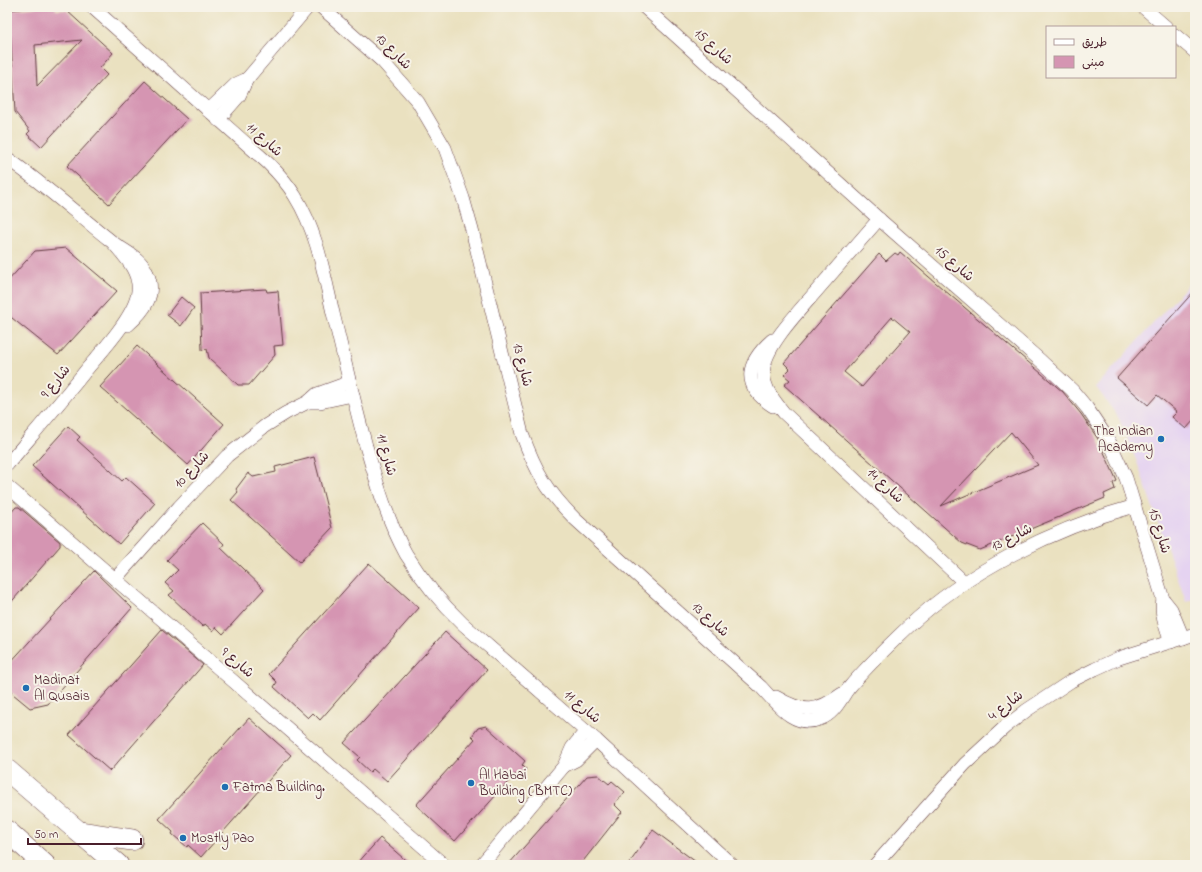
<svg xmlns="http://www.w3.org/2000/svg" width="1202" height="872" font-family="'Indie Flower','Playpen Sans Arabic',sans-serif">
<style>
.built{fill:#e5d3f1}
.building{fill:#d595b2;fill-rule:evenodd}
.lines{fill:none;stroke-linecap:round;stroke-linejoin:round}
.street-casing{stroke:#623c41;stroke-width:14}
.primary-casing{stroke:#623c41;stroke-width:22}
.street{stroke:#fff;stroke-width:13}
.primary{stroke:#fff;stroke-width:21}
.poi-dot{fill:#1f6fb2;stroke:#f7f3e8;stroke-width:1.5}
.labels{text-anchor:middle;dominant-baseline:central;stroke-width:4;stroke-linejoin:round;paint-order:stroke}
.street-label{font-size:14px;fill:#4a1f2b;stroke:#f7f3e8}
.poi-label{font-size:14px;fill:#4a1f2b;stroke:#f7f3e8;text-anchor:start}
</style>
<rect width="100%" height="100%" fill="#f7f3e8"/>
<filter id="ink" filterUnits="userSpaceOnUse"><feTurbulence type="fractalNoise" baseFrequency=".025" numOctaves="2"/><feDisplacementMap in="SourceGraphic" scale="8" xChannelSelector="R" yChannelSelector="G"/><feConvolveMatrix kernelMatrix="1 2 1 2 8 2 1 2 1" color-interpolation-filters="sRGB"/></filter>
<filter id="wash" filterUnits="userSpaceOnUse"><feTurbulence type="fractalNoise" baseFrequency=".012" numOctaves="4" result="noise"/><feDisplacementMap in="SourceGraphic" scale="16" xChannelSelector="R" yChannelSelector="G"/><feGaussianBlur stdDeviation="0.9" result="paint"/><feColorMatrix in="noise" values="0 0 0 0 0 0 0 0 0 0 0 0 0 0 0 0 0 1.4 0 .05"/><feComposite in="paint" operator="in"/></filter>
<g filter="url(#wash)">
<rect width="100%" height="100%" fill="#eae1c0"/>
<!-- built -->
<path class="built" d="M1195,277V599L1186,602L1137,462L1118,417L1096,387Z"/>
<g id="blocks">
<!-- building -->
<g class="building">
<path d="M39,7H55L56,10H66L113,53L100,68L107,75L41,147L27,134L30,131L15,112L9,10ZM82,40L37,86L35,45Z"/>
<path d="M145,81L187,119L109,204L67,166Z"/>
<path d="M66,248L117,291L58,355L7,314V282L35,251Z"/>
<path d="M900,252L1063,392L1081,414L1098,439L1117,481L1113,483L1115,489L1104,494L1105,498L980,550L962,543L784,385L790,380L784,375L790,369L784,363L879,254L886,261L895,253L898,255ZM892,317L910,332L862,387L844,372ZM1011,432L1038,465L941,506Z"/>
<path d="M266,289L267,292L278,291L283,345L274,346L275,355L249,385H238L209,358L207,349L202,350L200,293Z"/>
<path d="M1195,290V419L1186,429L1172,417L1177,412L1157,395L1148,405L1117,378Z"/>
<path d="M181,297L194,308L181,326L167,315Z"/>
<path d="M137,346L224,424L188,465L100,387Z"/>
<path d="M68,426L80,437L77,440L122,481L126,477L155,503L119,544L32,466Z"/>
<path d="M314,457L332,528L300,562L231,500L238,492L236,489L248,473L253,477L276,472L275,467Z"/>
<path d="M16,507H19L60,542V546L7,607V517Z"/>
<path d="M202,523L224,544L221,548L264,589L223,634L216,627L213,631L205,624L203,627L169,595L174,591L165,583L178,570L167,560Z"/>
<path d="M369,563L419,608L320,720L313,713L308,718L274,687L277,682L269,674Z"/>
<path d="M94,571L132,608L48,704L30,708L7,689V666Z"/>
<path d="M162,630L203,665L110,771L69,735Z"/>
<path d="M445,632L487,670L387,781L373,769L370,772L357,760L360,757L344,743Z"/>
<path d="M249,718L291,755L201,857L188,845L187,847L172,834L173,832L159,819Z"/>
<path d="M486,726L525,761L522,765L526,769L518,778L515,774L455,841L416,805L475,739L472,736L478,728Z"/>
<path d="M598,775L609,784L612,781L625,792L614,804L622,812L580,865H508L587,776Z"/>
<path d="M653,830L700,865H628Z"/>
<path d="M380,838L411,865H356Z"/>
</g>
</g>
</g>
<g filter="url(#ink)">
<use href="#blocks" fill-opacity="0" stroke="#623c41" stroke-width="1"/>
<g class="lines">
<defs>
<g id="street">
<path d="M92,7L268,163C278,173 288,184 295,196C317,231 324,274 333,313C344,358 354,402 366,446C377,483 387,520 406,554C422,580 441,603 463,624L596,740L732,865"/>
<path d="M321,7L383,62L418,102L445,148L463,198L472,230L522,434C536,472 547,491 575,519L761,687C777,704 794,729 820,719C834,714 840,700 848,689C866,667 887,647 907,628C967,571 1055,528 1135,506"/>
<path d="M644,7L879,219L1041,361L1072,390L1087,408L1109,441L1126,478L1163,599L1171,609L1183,638"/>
<path d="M1143,7L1166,27"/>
<path d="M1175,35L1195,52"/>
<path d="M208,111L236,84L247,79"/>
<path d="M218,120L239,96L247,79L308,7"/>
<path d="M7,158C43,184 76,213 111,241C123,251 141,257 147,273C157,295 144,311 128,325"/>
<path d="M879,219C859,242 839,265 819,288C803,307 768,342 764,367C761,386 773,399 784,413L964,582"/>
<path d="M772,340C746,363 741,386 773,406"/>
<path d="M310,402H320L353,395"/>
<path d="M7,465C34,433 61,402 87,369C102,351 136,315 138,291C140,272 126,258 114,244"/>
<path d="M7,486L232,680L444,865"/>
<path d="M115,579L179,507L227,456L265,426L286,413L308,402L317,394L350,382"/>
<path d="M1163,599C1160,614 1166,628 1171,642"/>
<path d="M776,697C803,713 816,713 842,694"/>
<path d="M564,766L576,760L596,740"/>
<path d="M481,865L564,766L572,748L586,731"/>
<path d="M875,865L965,764L1005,727L1027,710L1071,681L1095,669L1119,658L1195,634"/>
</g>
<g id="primary">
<path d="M7,770L79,832L118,865"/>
<path d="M7,831L45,865"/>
<path d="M79,832L132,840"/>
</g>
</defs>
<!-- street casing -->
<use href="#street" class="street-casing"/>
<!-- primary casing -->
<use href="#primary" class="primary-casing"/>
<!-- street -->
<use href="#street" class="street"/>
<!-- primary -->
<use href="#primary" class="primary"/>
</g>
</g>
<!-- markers -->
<g class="poi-dot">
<circle cx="1161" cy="439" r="4"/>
<circle cx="26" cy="688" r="4"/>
<circle cx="471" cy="783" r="4"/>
<circle cx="225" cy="787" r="4"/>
<circle cx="183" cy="838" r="4"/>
</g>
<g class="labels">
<!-- street labels -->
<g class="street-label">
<text transform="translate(713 47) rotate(42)">شارع 15</text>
<text transform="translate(393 52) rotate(45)">شارع 13</text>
<text transform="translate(264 140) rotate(42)">شارع 11</text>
<text transform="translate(954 264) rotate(41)">شارع 15</text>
<text transform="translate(522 365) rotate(76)">شارع 13</text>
<text transform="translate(56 382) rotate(-51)">شارع 9</text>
<text transform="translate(386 455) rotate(75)">شارع 11</text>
<text transform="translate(192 470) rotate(-47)">شارع 10</text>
<text transform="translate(885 486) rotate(43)">شارع 14</text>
<text transform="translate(1159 531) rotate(73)">شارع 15</text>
<text transform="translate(1012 538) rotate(-27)">شارع 13</text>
<text transform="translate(710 620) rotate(42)">شارع 13</text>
<text transform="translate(237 663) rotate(41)">شارع 9</text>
<text transform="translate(1006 706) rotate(-38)">شارع 4</text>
<text transform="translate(582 707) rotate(41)">شارع 11</text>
</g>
<!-- poi labels -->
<g class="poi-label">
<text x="1153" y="431" text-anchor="end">The Indian<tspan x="1153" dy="16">Academy</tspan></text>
<text x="34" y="680">Madinat<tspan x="34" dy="16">Al Qusais</tspan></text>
<text x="479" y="775">Al Habai<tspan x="479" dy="16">Building (BMTC)</tspan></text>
<text x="233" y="787">Fatma Building.</text>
<text x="191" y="838">Mostly Pao</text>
</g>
</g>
<!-- margin -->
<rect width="1202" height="872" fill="none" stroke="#f7f3e8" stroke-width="24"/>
<!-- legend -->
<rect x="1046" y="26" width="130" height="52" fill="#f7f3e8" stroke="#b29e9c"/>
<rect x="1054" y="39" width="20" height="6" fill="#ffffff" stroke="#b29e9c"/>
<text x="1082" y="46" font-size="12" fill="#4a1f2b">طريق</text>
<rect x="1054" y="56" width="20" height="12" fill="#d595b2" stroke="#b29e9c"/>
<text x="1082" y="66" font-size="12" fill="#4a1f2b">مبنى</text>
<!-- scale -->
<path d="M28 838v6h113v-6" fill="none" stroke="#4a1f2b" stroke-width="2"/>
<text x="34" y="838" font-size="12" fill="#4a1f2b" stroke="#f7f3e8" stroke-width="3" paint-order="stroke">50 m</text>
</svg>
